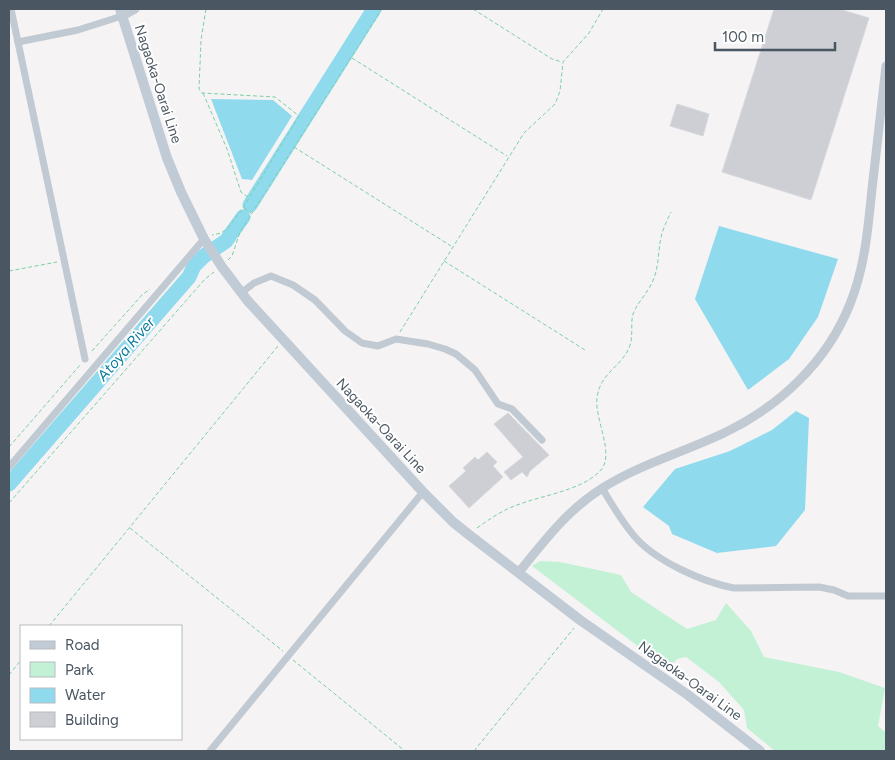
<svg xmlns="http://www.w3.org/2000/svg" width="895" height="760" font-family="Figtree,sans-serif">
<style>
.green{fill:#c3f1d5}
.water{fill:#90daee}
.lines{fill:none;stroke-linecap:round;stroke-linejoin:round}
.river{stroke:#90daee;stroke-width:15}
.building{fill:#cdcfd5;stroke:#d7d9de}
.path{stroke:#7ad0a6;stroke-width:1;stroke-dasharray:4 2.5;stroke-linecap:butt}
.minor{stroke:#c1cad2;stroke-width:7}
.tertiary{stroke:#c1cad2;stroke-width:9}
.secondary{stroke:#c1cbd6;stroke-width:10}
.labels{text-anchor:middle;dominant-baseline:central;stroke-width:4;stroke-linejoin:round;paint-order:stroke}
.street-label{font-size:14px;fill:#4a5661;stroke:#fff}
.water-label{font-size:15px;font-style:italic;fill:#0c7c9b;stroke:#fff}
</style>
<rect width="100%" height="100%" fill="#f5f3f3"/>
<!-- green -->
<path class="green" d="M540,561L560,562L621,575L631,592L687,629L716,620L726,603L751,631L764,657L839,672L885,688L878,726L886,733V751H775L747,728L744,710L719,682L686,657L677,659L668,669L532,566Z"/>
<!-- water -->
<g class="water">
<path d="M211,99L273,100L292,116L252,180L242,179Z"/>
<path d="M719,226L838,259L818,317L789,359L748,390L695,299Z"/>
<path d="M796,411L809,418L805,510L776,546L717,553L672,534L669,526L643,507L675,469L730,451L772,430Z"/>
</g>
<g class="lines">
<!-- river -->
<g class="river">
<path d="M250,205L374,9"/>
<path d="M9,484L189,277L194,266L204,256L226,241L243,217"/>
</g>
</g>
<!-- building -->
<g class="building">
<path d="M774,9H839L869,18L811,200L722,172Z"/>
<path d="M677,104L709,114L703,136L670,126Z"/>
<path d="M508,413L549,455L530,471L527,477L522,472L511,480L504,472L523,457L494,424Z"/>
<path d="M487,452L497,462L493,466L503,477L469,508L449,486L466,471L463,468L475,457L478,460Z"/>
</g>
<g class="lines">
<!-- path -->
<g class="path">
<path d="M206,9L201,40L199,89L202,93L275,97L299,116L243,208L228,228L221,233L212,235"/>
<path d="M473,9L552,59L562,62"/>
<path d="M352,58L507,156"/>
<path d="M203,93L227,149L241,192L249,198"/>
<path d="M294,147L451,246"/>
<path d="M244,208L251,213"/>
<path d="M228,260L232,256L240,232L382,9"/>
<path d="M444,261L585,350"/>
<path d="M9,271L57,262"/>
<path d="M400,332L524,133L555,104L560,91L563,62L589,33L603,9"/>
<path d="M92,351L142,295L150,289"/>
<path d="M9,447L81,364"/>
<path d="M9,503L205,279L214,272"/>
<path d="M130,528L283,651"/>
<path d="M477,528C491,518 504,509 520,504C544,495 582,490 600,471C616,456 594,418 597,398C600,373 620,368 629,348C634,337 630,325 633,314C638,301 649,292 654,278C659,265 658,251 661,237C663,229 667,220 671,212"/>
<path d="M49,626L278,346"/>
<path d="M293,660L405,751"/>
<path d="M9,675L21,660"/>
<path d="M474,751L574,628"/>
</g>
<!-- minor -->
<g class="minor">
<path d="M11,9L85,359"/>
<path d="M18,42L78,30L122,16"/>
<path d="M241,293L254,283L271,276L293,285L315,300L345,331L362,343L378,346L396,339L428,344L445,349L456,354L475,370L498,404L512,409L542,440"/>
<path d="M9,467L204,239"/>
<path d="M602,488C612,505 622,522 635,537C656,561 702,582 734,588L819,587L834,590L848,596H886"/>
<path d="M210,751L423,492"/>
</g>
<!-- tertiary -->
<g class="tertiary">
<path d="M122,16L135,9"/>
<path d="M519,572C546,539 567,510 604,487C641,464 684,452 724,433C780,406 827,362 850,304C865,267 868,228 872,189C877,148 881,107 886,66"/>
</g>
<!-- secondary -->
<path class="secondary" d="M120,9L167,158L181,192L204,239L222,267L247,300L423,492L453,522L468,534L580,620L688,695L760,751"/>
</g>
<g class="labels">
<!-- street labels -->
<g class="street-label">
<text transform="translate(158 84) rotate(72)">Nagaoka-Oarai Line</text>
<text transform="translate(381 426) rotate(47)">Nagaoka-Oarai Line</text>
<text transform="translate(690 681) rotate(36)">Nagaoka-Oarai Line</text>
</g>
<!-- water labels -->
<g class="water-label">
<text transform="translate(126 349) rotate(-49)">Atoya River</text>
</g>
</g>
<!-- border -->
<rect width="895" height="760" fill="none" stroke="#4a5661" stroke-width="20"/>
<!-- legend -->
<rect x="20" y="625" width="162" height="115" fill="#ffffff" stroke="#b7bbc0"/>
<rect x="30" y="641" width="25" height="8" fill="#c1cbd6" stroke="#b7bbc0"/>
<text x="65" y="650" font-size="15" fill="#4a5661">Road</text>
<rect x="30" y="662" width="25" height="15" fill="#c3f1d5" stroke="#b7bbc0"/>
<text x="65" y="675" font-size="15" fill="#4a5661">Park</text>
<rect x="30" y="688" width="25" height="15" fill="#90daee" stroke="#b7bbc0"/>
<text x="65" y="700" font-size="15" fill="#4a5661">Water</text>
<rect x="30" y="712" width="25" height="15" fill="#cdcfd5" stroke="#b7bbc0"/>
<text x="65" y="725" font-size="15" fill="#4a5661">Building</text>
<!-- scale -->
<path d="M715 42v8h120v-8" fill="none" stroke="#4a5661" stroke-width="2.5"/>
<text x="722" y="42" font-size="15" fill="#4a5661" stroke="#ffffff" stroke-width="4" paint-order="stroke">100 m</text>
</svg>
